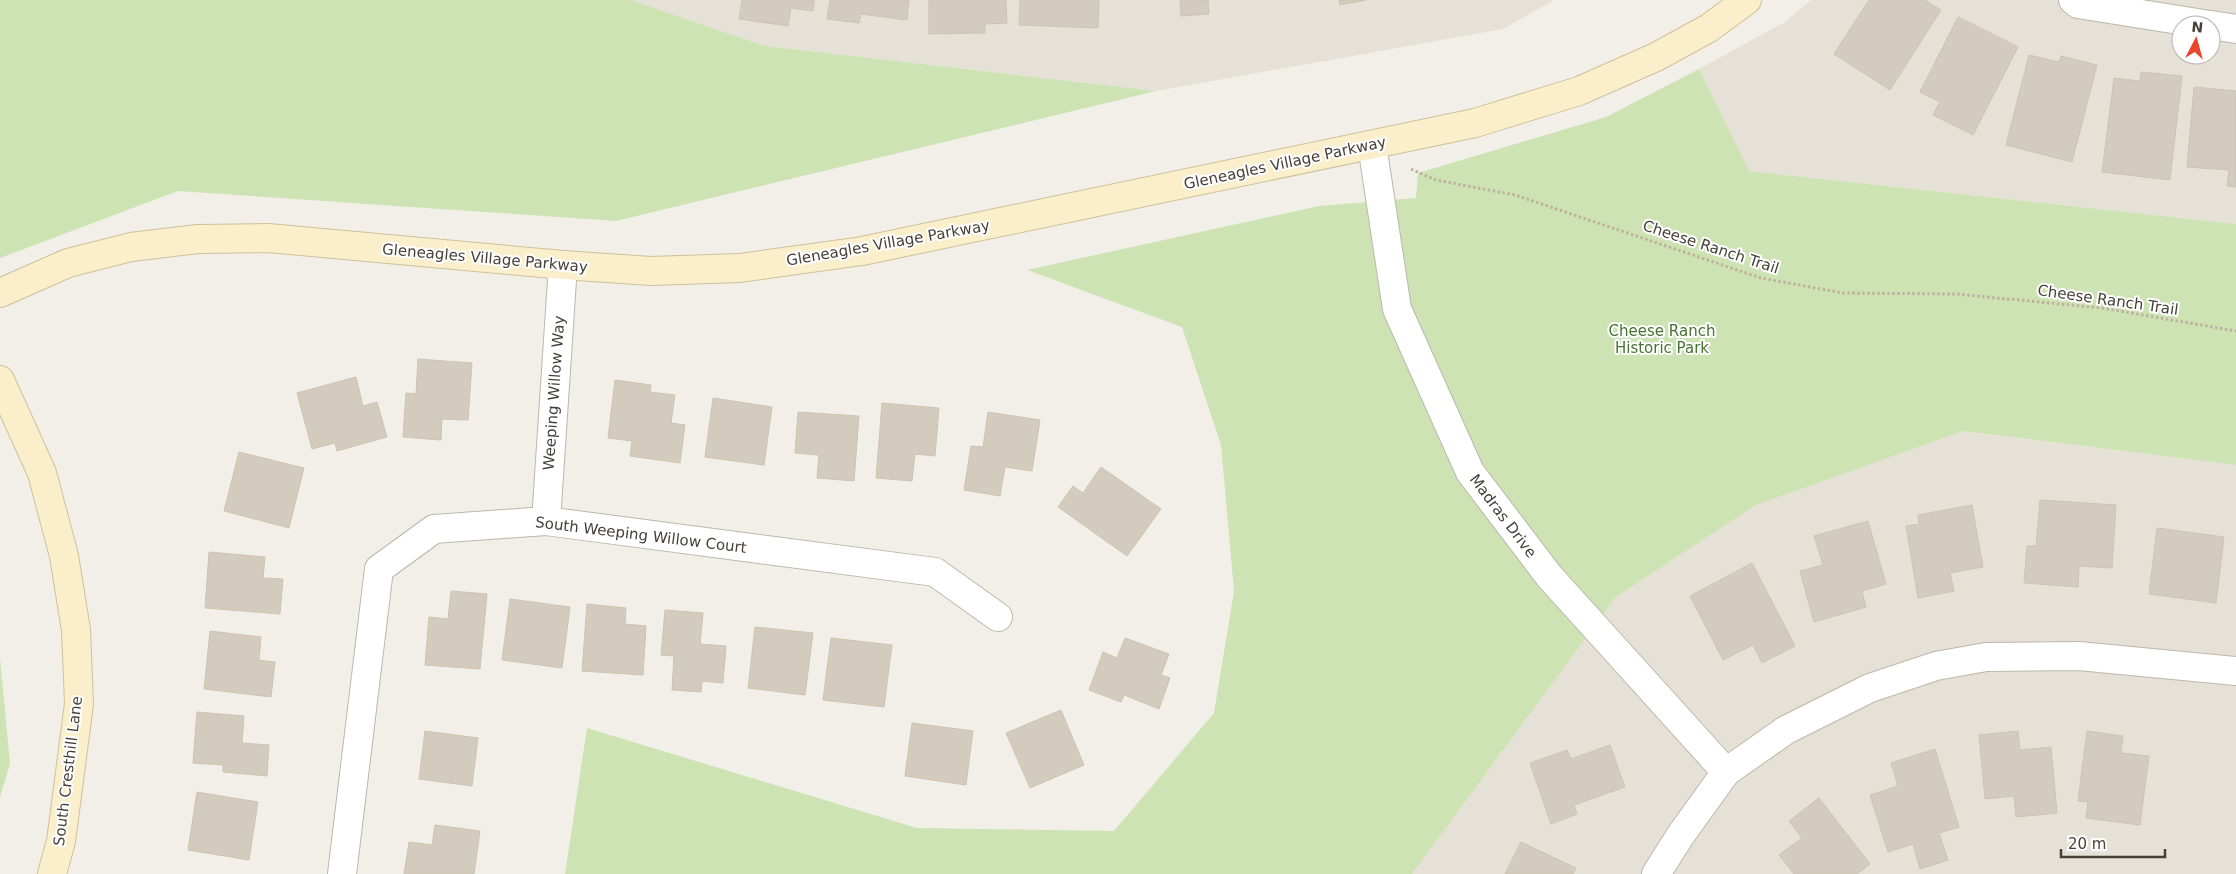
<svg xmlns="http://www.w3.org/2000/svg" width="2236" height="874" font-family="'DejaVu Sans',sans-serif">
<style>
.residential{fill:#e6e1d6;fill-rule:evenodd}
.green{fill:#cde3b4}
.building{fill:#d3cbbe;stroke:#cdc3b2}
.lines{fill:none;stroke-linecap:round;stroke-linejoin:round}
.street-casing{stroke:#bdb7ab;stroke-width:30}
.secondary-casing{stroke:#cec19b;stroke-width:30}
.path{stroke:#bdb29d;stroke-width:3;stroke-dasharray:2.5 2.5;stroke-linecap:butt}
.street{stroke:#fff;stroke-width:28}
.secondary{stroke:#faefca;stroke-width:28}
.labels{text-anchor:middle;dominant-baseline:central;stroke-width:4;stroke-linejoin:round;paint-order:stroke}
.street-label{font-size:15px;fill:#453f37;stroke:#fff}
.park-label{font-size:15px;fill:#48722f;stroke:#fff}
</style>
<rect width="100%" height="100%" fill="#f2efe8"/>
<!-- residential -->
<g class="residential">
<path d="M631,0H1554L1503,29L1156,91L765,46Z"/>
<path d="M1811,0H2236V224L1749,171L1699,69L1785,22ZM2181,25H2211V55H2181Z"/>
<path d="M1962,431L2236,465V874H1412L1616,597L1756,505Z"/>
</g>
<!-- green -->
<g class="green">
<path d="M0,0H631L765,46L1156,91L616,221L178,191L0,258Z"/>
<path d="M1699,69L1749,171L2236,224V465L1963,431L1756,505L1616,597L1412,874H565L587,728L917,828L1114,831L1214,713L1234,591L1221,445L1182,327L1027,270L1319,206L1416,198L1418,173L1606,117Z"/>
<path d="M0,658L10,764L0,797Z"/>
</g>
<!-- building -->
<g class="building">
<path d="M742,0H814L813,11L791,8L788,26L739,19Z"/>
<path d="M830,0H909L907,20L861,14L859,23L827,19Z"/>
<path d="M929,0H1006L1007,23L985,24V33L929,34Z"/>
<path d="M1020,0H1099L1098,28L1019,25Z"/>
<path d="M1180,0H1208L1209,14L1181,16Z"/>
<path d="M1339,0H1366L1340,5Z"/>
<path d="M1869,0H1925L1941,10L1890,90L1834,54Z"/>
<path d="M1958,17L2018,47L1973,135L1933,115L1940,102L1920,92Z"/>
<path d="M2029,55L2059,62L2061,56L2097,65L2072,162L2006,145Z"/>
<path d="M2141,72L2182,76L2170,180L2102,172L2114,78L2140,81Z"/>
<path d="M2194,87L2236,91V187L2227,186L2229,170L2187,167Z"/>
<path d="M418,359L472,363L468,420L442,419L441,440L403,437L406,393L416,394Z"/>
<path d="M356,377L363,406L377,402L387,437L337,451L335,443L312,449L297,393Z"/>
<path d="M615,380L651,385L650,392L675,395L671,423L685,425L680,463L630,456L632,441L608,438Z"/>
<path d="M713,398L772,407L764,465L705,457Z"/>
<path d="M882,403L939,408L935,456L915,454L912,481L876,478Z"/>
<path d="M798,412L859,416L854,481L817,478L819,455L795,453Z"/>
<path d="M988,412L1040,420L1032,471L1005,467L1000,496L964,490L971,446L983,447Z"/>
<path d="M239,452L304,468L289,528L224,511Z"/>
<path d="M1101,467L1161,509L1127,556L1058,507L1073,486L1083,493Z"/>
<path d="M2040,500L2116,505L2112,568L2079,566L2078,587L2024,583L2027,546H2036Z"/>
<path d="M1972,505L1983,567L1950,573L1954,591L1918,598L1906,526L1919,524L1918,515Z"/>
<path d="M1868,521L1886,584L1862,591L1866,607L1814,622L1800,571L1823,565L1814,536Z"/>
<path d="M2157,528L2224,537L2216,603L2149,594Z"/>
<path d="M209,552L265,557L263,578L283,579L280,614L205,608Z"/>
<path d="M1752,563L1795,646L1762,663L1753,645L1723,660L1690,596Z"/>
<path d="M451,591L487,594L480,669L425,665L429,617L448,619Z"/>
<path d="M510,599L570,607L562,668L502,660Z"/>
<path d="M587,604L626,608L625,624L646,626L643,675L582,671Z"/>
<path d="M665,610L703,613L700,644L726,646L723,683L702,681L701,692L672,690L674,656L661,655Z"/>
<path d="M755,627L813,633L805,695L748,688Z"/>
<path d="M210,631L261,637L259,660L275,662L271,697L204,689Z"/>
<path d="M831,638L892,645L884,707L823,700Z"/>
<path d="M1125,638L1169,654L1161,675L1170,678L1159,709L1124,695L1121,702L1089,690L1103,652L1117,658Z"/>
<path d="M1061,710L1084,765L1030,788L1006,733Z"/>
<path d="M197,712L244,716L242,743L269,745L267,776L223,772V765L193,763Z"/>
<path d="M912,723L973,731L966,785L905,776Z"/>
<path d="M425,731L478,738L472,786L419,779Z"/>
<path d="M2018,731L2020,750L2051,747L2057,813L2016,817L2014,796L1985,799L1979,735Z"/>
<path d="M2087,731L2123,736L2121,753L2149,756L2140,825L2086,818L2088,802L2078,801Z"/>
<path d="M1610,745L1625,787L1574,805L1577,814L1551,824L1530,763L1567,750L1571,759Z"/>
<path d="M1935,749L1959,827L1939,833L1948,860L1920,869L1913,844L1888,852L1870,795L1898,786L1891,763Z"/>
<path d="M197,792L258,802L249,860L188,850Z"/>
<path d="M1819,798L1870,864L1857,874H1794L1779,855L1802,838L1789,821Z"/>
<path d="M435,825L480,831L474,874H404L409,842L432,845Z"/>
<path d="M1521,842L1576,868L1573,874H1505Z"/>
</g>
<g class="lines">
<defs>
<g id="street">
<path d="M2073,0L2078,4L2210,25"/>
<path d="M2211,25L2236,29"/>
<path d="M1372,145L1397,309L1470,472L1549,576L1726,772"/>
<path d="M546,521L563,265"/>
<path d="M342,874L379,569L434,529L546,521L935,572L998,617"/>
<path d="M1656,874L1680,836L1726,772L1786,730L1870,688L1936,666L1986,657L2079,656L2236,671"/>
</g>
<g id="secondary">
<path d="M0,293L68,263L131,247L198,239L268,238L563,265L651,271L740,268L862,251L1475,123L1579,91L1656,57L1709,28L1747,0"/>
<path d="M0,380L42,473L64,556L76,630L79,704L61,841L52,874"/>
</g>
</defs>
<!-- street casing -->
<use href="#street" class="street-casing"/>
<!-- secondary casing -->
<use href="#secondary" class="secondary-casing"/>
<!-- path -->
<path class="path" d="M1411,169L1436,180L1515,195L1761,278L1843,293L1956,294L2102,308L2236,331"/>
<!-- street -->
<use href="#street" class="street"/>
<!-- secondary -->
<use href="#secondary" class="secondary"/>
</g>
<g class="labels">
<!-- street labels -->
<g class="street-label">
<text transform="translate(1285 163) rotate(-12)">Gleneagles Village Parkway</text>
<text transform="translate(888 243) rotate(-10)">Gleneagles Village Parkway</text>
<text transform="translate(1711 247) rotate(18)">Cheese Ranch Trail</text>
<text transform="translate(485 258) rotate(5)">Gleneagles Village Parkway</text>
<text transform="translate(2108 300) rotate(8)">Cheese Ranch Trail</text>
<text transform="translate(554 393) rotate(-86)">Weeping Willow Way</text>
<text transform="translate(1503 516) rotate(53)">Madras Drive</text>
<text transform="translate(641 535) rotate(7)">South Weeping Willow Court</text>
<text transform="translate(68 771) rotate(-83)">South Cresthill Lane</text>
</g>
<!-- park labels -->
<g class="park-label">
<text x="1662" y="331">Cheese Ranch<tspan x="1662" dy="17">Historic Park</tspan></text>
</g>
</g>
<!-- north arrow -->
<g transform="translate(2196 40) rotate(6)"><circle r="24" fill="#ffffff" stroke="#b5b2af"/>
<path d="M0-4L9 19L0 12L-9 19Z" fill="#e84729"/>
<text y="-8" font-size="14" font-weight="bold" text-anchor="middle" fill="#453f37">N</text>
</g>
<!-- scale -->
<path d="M2061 849v8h104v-8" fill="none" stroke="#453f37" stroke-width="2.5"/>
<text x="2068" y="849" font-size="15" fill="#453f37" stroke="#ffffff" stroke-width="4" paint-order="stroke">20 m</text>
</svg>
